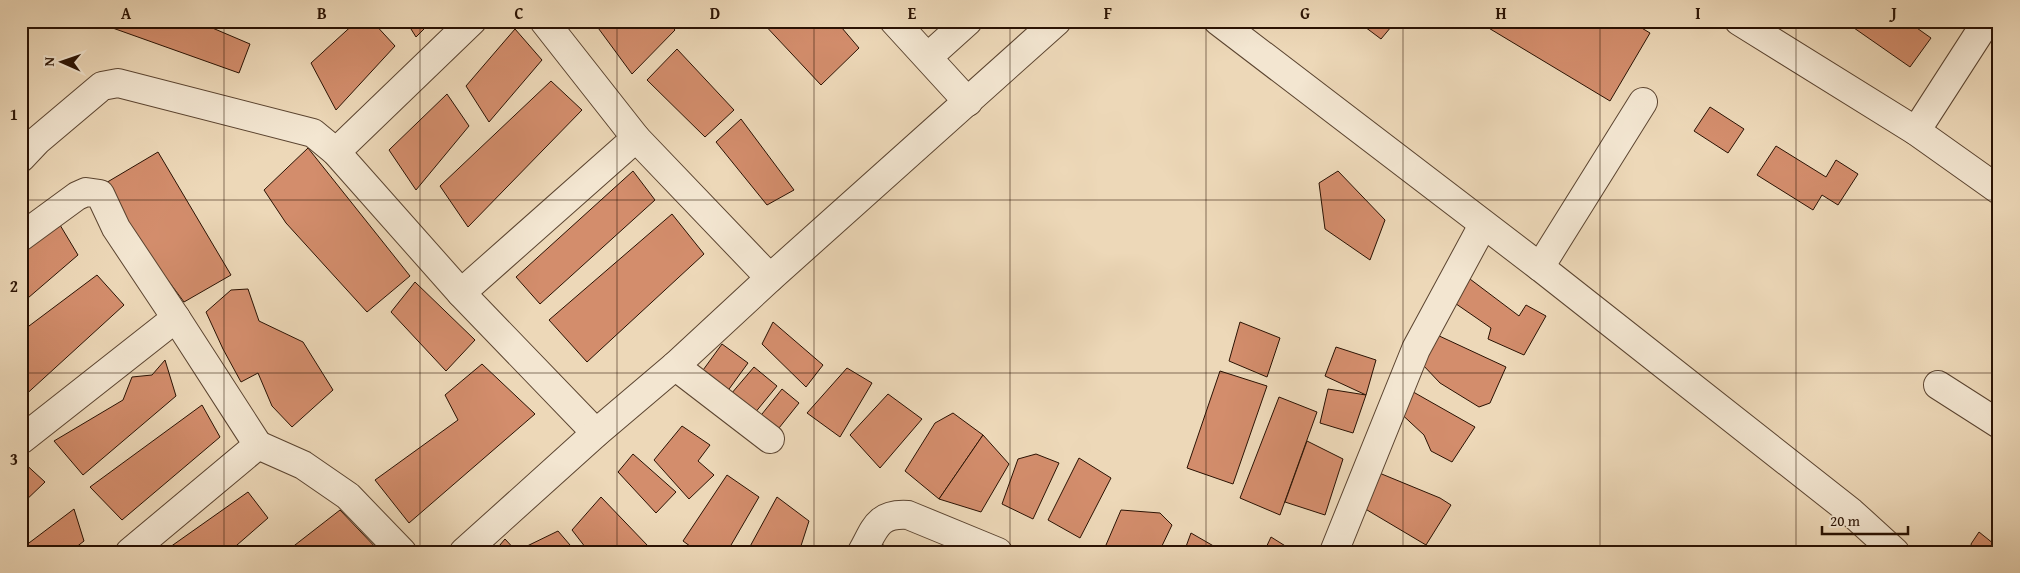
<svg xmlns="http://www.w3.org/2000/svg" width="2020" height="573" font-family="'Gentium Book Plus',serif">
<style>
.building{fill:#d38d6c;stroke:#2a1203}
.lines{fill:none;stroke-linecap:round;stroke-linejoin:round}
.minor-casing{stroke:#5b4430;stroke-width:30}
.minor{stroke:#f3e6d1;stroke-width:28}
.grid{fill:none;stroke:#2a1203;stroke-width:1;stroke-opacity:0.55}
.neatline{fill:none;stroke:#2a1203;stroke-width:2}
.grid-label{font-size:16px;text-anchor:middle;font-weight:bold;fill:#2a1203}
</style>
<rect width="100%" height="100%" fill="#edd8b8"/>
<filter id="stains"><feTurbulence type="fractalNoise" baseFrequency=".004" numOctaves="4"/><feColorMatrix values="0 0 0 0 .2 0 0 0 0 .09 0 0 0 0 .02 0 0 0 .5 -.17"/></filter>
<radialGradient id="worn" r=".72"><stop offset=".6" stop-color="#630" stop-opacity="0"/><stop offset="1" stop-color="#630" stop-opacity=".3"/></radialGradient>
<!-- building -->
<g class="building">
<path d="M93,21H196L250,44L239,73Z"/>
<path d="M357,21H372L395,46L336,110L311,63Z"/>
<path d="M406,21H432L416,37Z"/>
<path d="M593,21H667L675,30L632,74Z"/>
<path d="M761,21H836L859,48L821,85Z"/>
<path d="M1357,21H1396L1381,39Z"/>
<path d="M1477,21H1630L1650,33L1610,101Z"/>
<path d="M1844,21H1907L1931,38L1910,67Z"/>
<path d="M515,29L542,60L489,122L466,86Z"/>
<path d="M677,49L734,110L705,137L647,80Z"/>
<path d="M551,81L582,110L468,227L440,186Z"/>
<path d="M447,94L469,126L416,190L389,150Z"/>
<path d="M1710,107L1744,129L1728,153L1694,131Z"/>
<path d="M741,119L794,190L767,205L716,142Z"/>
<path d="M1776,146L1826,177L1836,160L1858,174L1838,205L1822,195L1813,210L1757,175Z"/>
<path d="M308,148L410,276L367,312L286,223L264,190Z"/>
<path d="M158,152L231,275L184,302L99,187Z"/>
<path d="M633,171L655,200L540,304L516,277Z"/>
<path d="M1338,171L1385,220L1370,260L1325,229L1319,183Z"/>
<path d="M672,214L704,254L587,362L549,320Z"/>
<path d="M60,225L78,255L21,304V253Z"/>
<path d="M1462,273L1519,316L1526,305L1546,316L1524,355L1488,339L1491,328L1449,299Z"/>
<path d="M97,275L124,305L21,399V332Z"/>
<path d="M415,282L475,340L446,371L391,312Z"/>
<path d="M248,289L259,321L303,342L333,390L292,427L272,406L258,373L241,382L223,349L206,312L231,290Z"/>
<path d="M773,322L823,365L806,387L762,344Z"/>
<path d="M1240,322L1280,338L1267,377L1229,361Z"/>
<path d="M1435,334L1506,367L1490,403L1479,407L1440,383L1422,364Z"/>
<path d="M722,344L748,363L724,396L698,377Z"/>
<path d="M1336,347L1376,360L1366,395L1325,376Z"/>
<path d="M165,360L176,396L83,475L54,441L123,400L132,377L152,375Z"/>
<path d="M482,364L535,414L409,523L375,480L458,420L445,395Z"/>
<path d="M754,367L777,386L754,414L731,394Z"/>
<path d="M847,368L872,383L840,437L807,413Z"/>
<path d="M1220,371L1267,386L1233,484L1187,468Z"/>
<path d="M782,389L799,403L771,438L754,424Z"/>
<path d="M1328,389L1366,395L1353,433L1320,423Z"/>
<path d="M1408,389L1475,427L1452,462L1431,451L1424,435L1396,409Z"/>
<path d="M888,394L922,419L880,468L850,435Z"/>
<path d="M1279,397L1317,412L1280,515L1240,498Z"/>
<path d="M202,405L220,437L122,520L90,487Z"/>
<path d="M953,413L983,435L939,499L905,471L935,423Z"/>
<path d="M682,426L710,445L698,461L714,475L689,499L654,460Z"/>
<path d="M983,435L1009,464L981,512L939,499Z"/>
<path d="M1307,441L1343,459L1325,515L1285,502Z"/>
<path d="M633,454L676,492L656,513L618,472Z"/>
<path d="M1036,454L1059,463L1033,519L1002,504L1018,459Z"/>
<path d="M1079,458L1111,478L1080,538L1048,520Z"/>
<path d="M21,460L45,482L21,505Z"/>
<path d="M1372,470L1440,498L1451,505L1426,545L1357,504Z"/>
<path d="M727,475L759,497L727,552H698L683,541Z"/>
<path d="M248,492L268,518L229,552H163Z"/>
<path d="M601,497L648,546L641,552H589L572,530Z"/>
<path d="M777,497L809,521L799,552H747Z"/>
<path d="M74,509L84,541L70,552H21V549Z"/>
<path d="M340,510L380,552H286Z"/>
<path d="M1121,510L1160,513L1172,525L1159,552H1103Z"/>
<path d="M558,531L576,552H525L523,548Z"/>
<path d="M1979,532L1999,548V552H1973L1971,544Z"/>
<path d="M1191,533L1224,552H1184Z"/>
<path d="M1271,537L1295,552H1264Z"/>
<path d="M505,539L517,552H494Z"/>
<path d="M876,541L896,552H869Z"/>
</g>
<g class="lines">
<defs>
<g id="minor">
<path d="M544,21L636,138"/>
<path d="M894,21L968,102"/>
<path d="M1218,21L1540,267L1851,512L1895,552"/>
<path d="M1739,21L1916,131L1999,190"/>
<path d="M928,57L968,21"/>
<path d="M1916,131L1987,21"/>
<path d="M336,152L472,21"/>
<path d="M21,158L38,140L102,86L118,83L313,133L336,152L461,293L596,433"/>
<path d="M21,237L77,196L86,192L100,194L116,228L176,318L258,445L130,552"/>
<path d="M1540,267L1643,102"/>
<path d="M461,293L636,138L770,278"/>
<path d="M675,366L770,439"/>
<path d="M1938,385L1999,424"/>
<path d="M21,440L176,318"/>
<path d="M258,445L303,465L348,496L402,552"/>
<path d="M464,552L596,433L675,366L770,278L1057,21"/>
<path d="M862,552C875,529 877,513 908,515L998,552"/>
<path d="M1334,552L1416,349L1483,225"/>
</g>
</defs>
<!-- minor casing -->
<use href="#minor" class="minor-casing"/>
<!-- minor -->
<use href="#minor" class="minor"/>
</g>
<!-- grid -->
<path class="grid" d="M224,21V552M420,21V552M617,21V552M814,21V552M1010,21V552M1206,21V552M1403,21V552M1600,21V552M1796,21V552M21,200H1999M21,373H1999"/>
<!-- margin -->
<rect width="2020" height="573" fill="none" stroke="#edd8b8" stroke-width="55"/>
<!-- north arrow -->
<g transform="translate(62 62) rotate(272)" stroke="#f3e6d1" stroke-width="4" paint-order="stroke">
<path d="M0-4L9 19L0 12L-9 19Z" fill="#2a1203"/>
<text y="-8" font-size="14" font-weight="bold" text-anchor="middle" fill="#2a1203">N</text>
</g>
<!-- scale -->
<path d="M1822 526v8h86v-8" fill="none" stroke="#2a1203" stroke-width="2.5"/>
<text x="1830" y="526" font-size="15" fill="#2a1203" stroke="#f3e6d1" stroke-width="4" paint-order="stroke">20 m</text>
<rect x="28" y="28" width="1964" height="518" class="neatline"/>
<g class="grid-label">
<text x="126" y="19">A</text>
<text x="322" y="19">B</text>
<text x="519" y="19">C</text>
<text x="715" y="19">D</text>
<text x="912" y="19">E</text>
<text x="1108" y="19">F</text>
<text x="1305" y="19">G</text>
<text x="1501" y="19">H</text>
<text x="1698" y="19">I</text>
<text x="1894" y="19">J</text>
<text x="14" y="120">1</text>
<text x="14" y="292">2</text>
<text x="14" y="465">3</text>
</g>
<rect width="100%" height="100%" filter="url(#stains)"/>
<rect width="100%" height="100%" fill="url(#worn)"/>
</svg>
